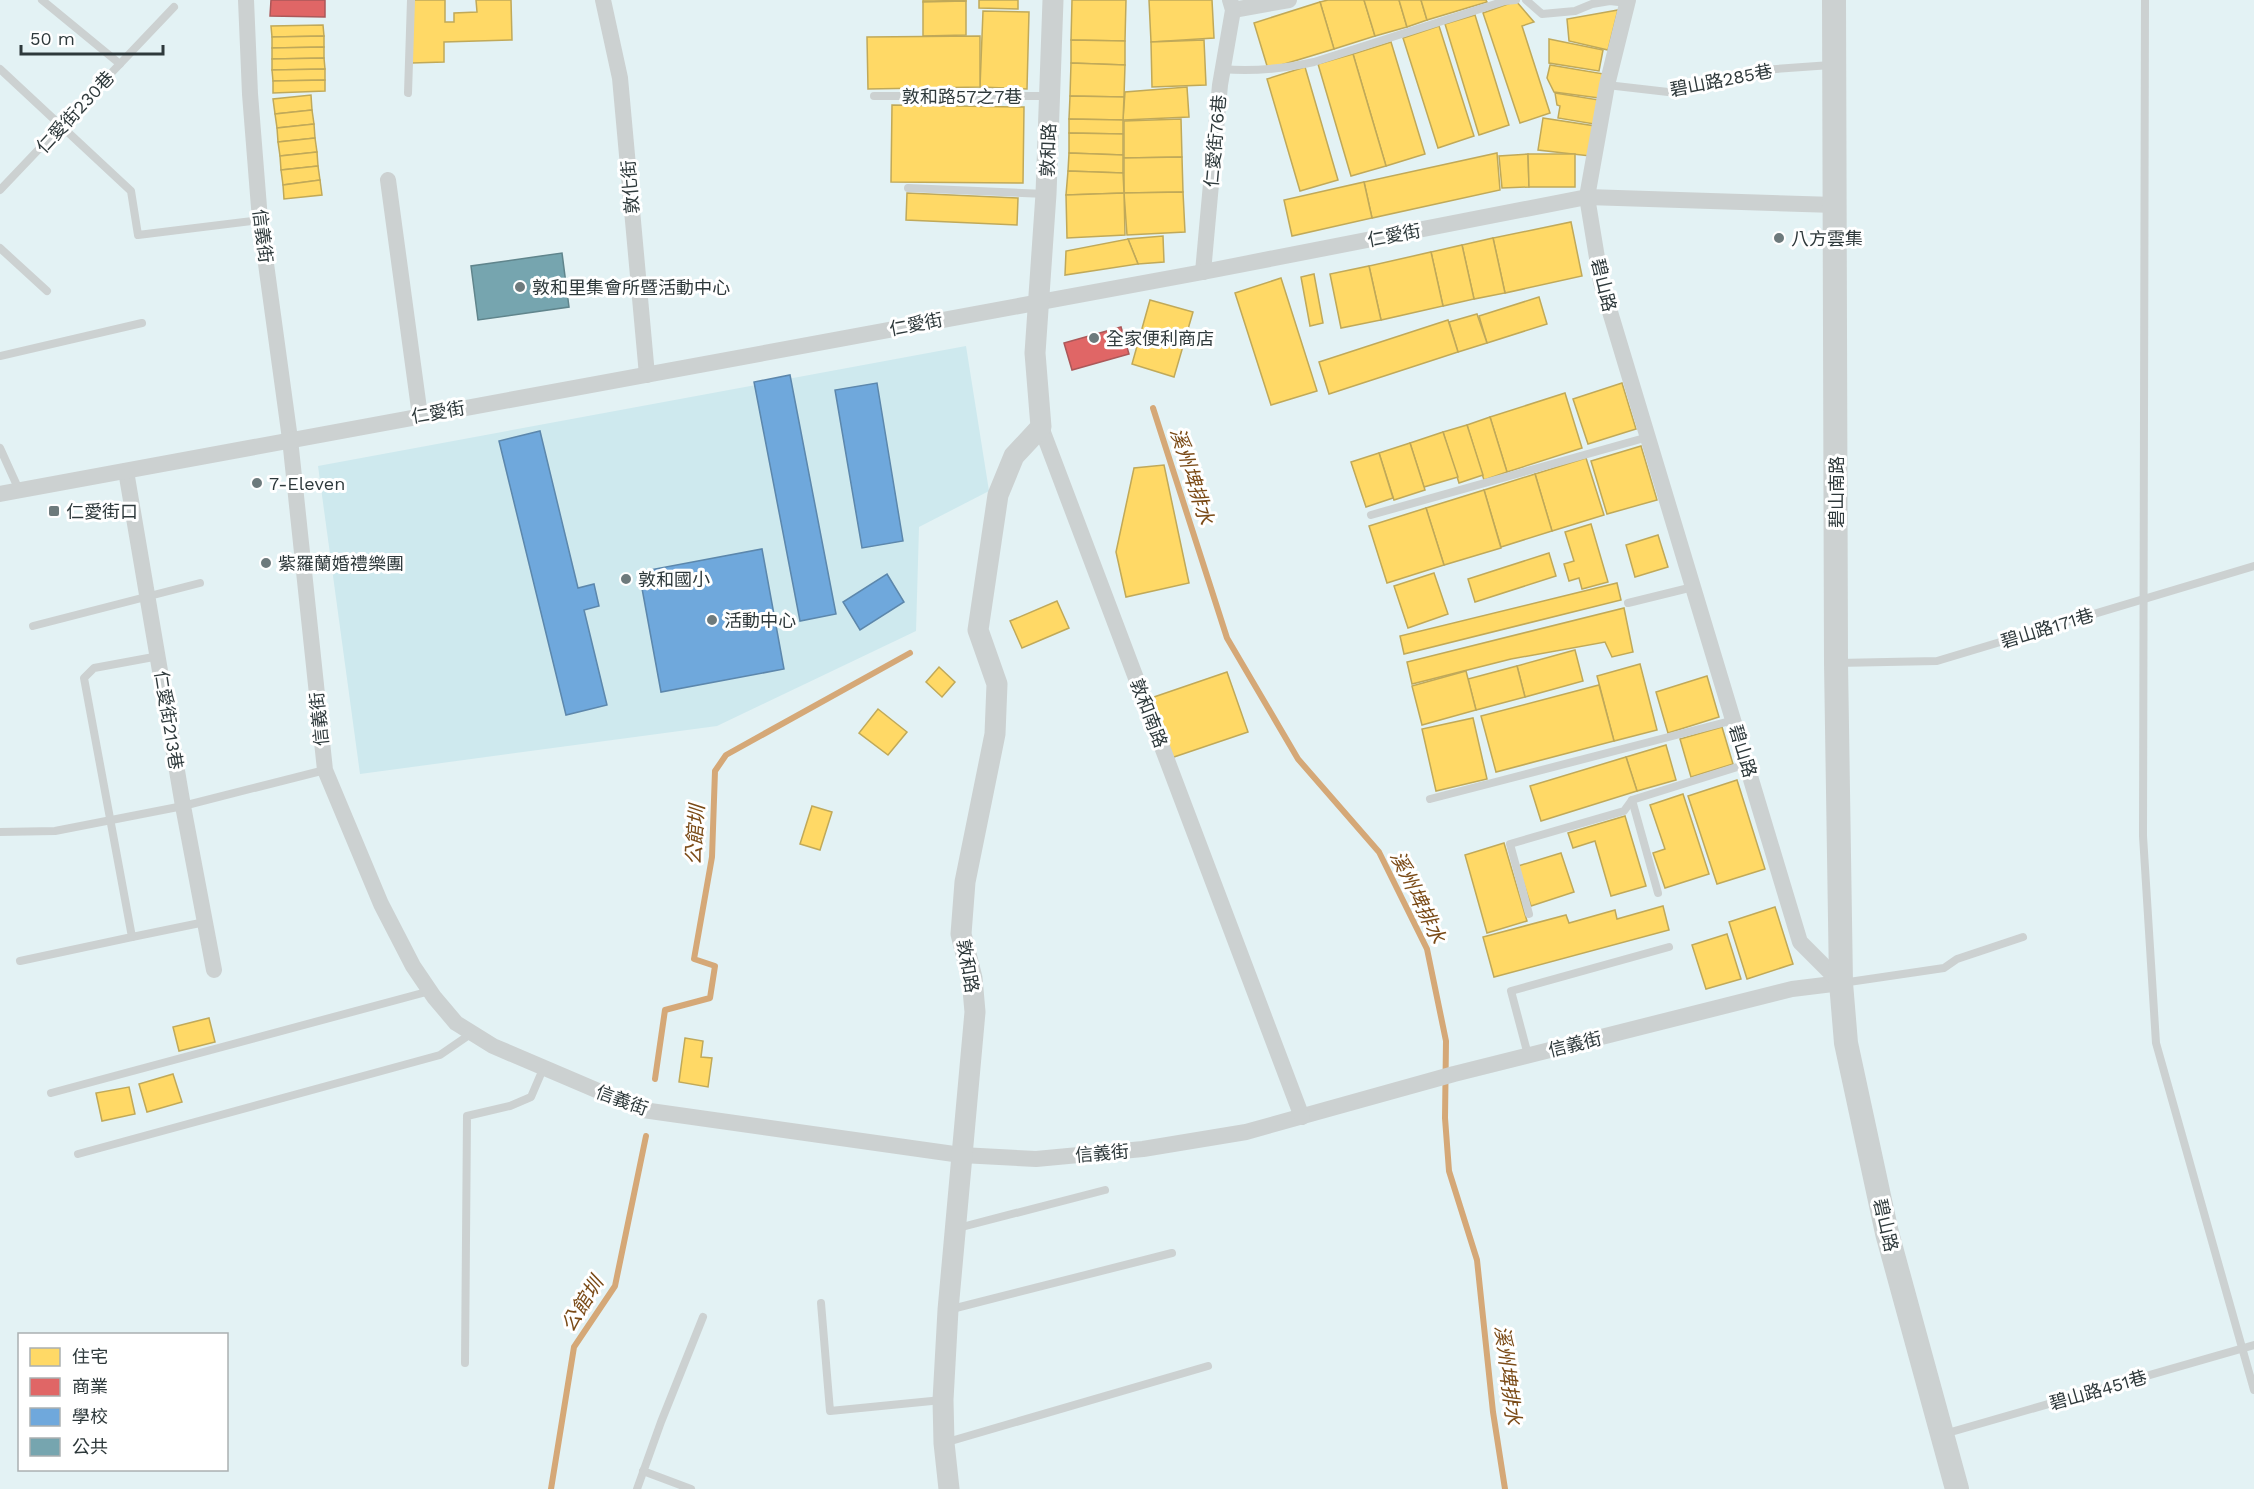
<svg xmlns="http://www.w3.org/2000/svg" width="2254" height="1489" font-family="'Work Sans','Noto Sans TC',sans-serif">
<style>
.built{fill:#cee9ee}
.homes{fill:#ffd966;stroke:#c0a959;stroke-width:1.5}
.shops{fill:#e06666;stroke:#ab5859;stroke-width:1.5}
.schools{fill:#6fa8dc;stroke:#5c87ac;stroke-width:1.5}
.public{fill:#76a5af;stroke:#60858c;stroke-width:1.5}
.lines{fill:none;stroke-linecap:round;stroke-linejoin:round}
.stream{stroke:#d5a877;stroke-width:6}
.service{stroke:#ccd1d1;stroke-width:8}
.minor{stroke:#ccd1d1;stroke-width:16}
.tertiary{stroke:#ccd1d1;stroke-width:21}
.secondary{stroke:#ccd1d1;stroke-width:24}
.poi-dot{fill:#6d7a7c;stroke:#fff;stroke-width:2}
.labels{text-anchor:middle;dominant-baseline:central;stroke-width:6;stroke-linejoin:round;paint-order:stroke}
.street-label{font-size:18px;fill:#2e393b;stroke:#fff}
.poi-label{font-size:18px;fill:#2e393b;stroke:#fff;text-anchor:start}
.water-label{font-size:20px;font-style:italic;fill:#7a4a16;stroke:#fff}
</style>
<rect width="100%" height="100%" fill="#e3f2f4"/>
<!-- built -->
<path class="built" d="M966,346L989,491L919,527L916,631L717,726L360,774L318,466Z"/>
<!-- homes -->
<g class="homes">
<path d="M410,0H445V22H454V13L477,12L476,0H511L512,40L444,42V62L412,63Z"/>
<path d="M923,0H966V1L923,2Z"/>
<path d="M979,0H1018V9L979,8Z"/>
<path d="M1072,0H1126L1125,41L1071,40Z"/>
<path d="M1149,0H1212L1214,38L1151,42Z"/>
<path d="M1328,0H1364L1375,36L1334,49L1320,2Z"/>
<path d="M1364,0H1399L1407,27L1375,36Z"/>
<path d="M1399,0H1421L1427,20L1407,27Z"/>
<path d="M1421,0H1486L1487,2L1427,20Z"/>
<path d="M966,1V35L923,36V2Z"/>
<path d="M1516,1L1534,22L1522,26L1550,113L1520,123L1483,13Z"/>
<path d="M1320,2L1334,49L1268,69L1254,23Z"/>
<path d="M1618,10L1608,50L1569,41L1567,19Z"/>
<path d="M983,11L1029,12L1027,89L980,87Z"/>
<path d="M1475,15L1509,125L1479,135L1445,24Z"/>
<path d="M323,25L324,36L272,37L271,26Z"/>
<path d="M1439,26L1474,136L1438,148L1403,38Z"/>
<path d="M324,36V47L272,48V37Z"/>
<path d="M980,36V87L868,89L867,37Z"/>
<path d="M1549,39L1603,50L1599,71L1549,63Z"/>
<path d="M1071,40L1125,41V65L1071,63Z"/>
<path d="M1204,40L1206,85L1152,87L1151,42Z"/>
<path d="M1391,42L1425,154L1386,166L1353,54Z"/>
<path d="M324,47V58L272,59V48Z"/>
<path d="M1353,54L1386,166L1351,176L1318,64Z"/>
<path d="M324,58L325,69L272,70V59Z"/>
<path d="M1071,63L1125,65L1124,97L1070,96Z"/>
<path d="M1550,65L1604,74L1599,98L1554,92L1547,78Z"/>
<path d="M1305,67L1338,180L1300,191L1267,79Z"/>
<path d="M325,69V80L273,81L272,70Z"/>
<path d="M325,80V91L273,93V81Z"/>
<path d="M1187,87L1189,117L1123,120L1125,92Z"/>
<path d="M1555,93L1599,100L1594,124L1558,118L1560,106L1557,105Z"/>
<path d="M311,95L312,110L275,114L273,99Z"/>
<path d="M1070,96L1124,97L1123,120L1069,119Z"/>
<path d="M892,105L1024,107L1023,183L891,182Z"/>
<path d="M312,110L314,124L277,128L275,114Z"/>
<path d="M1543,118L1595,126L1590,156L1538,150Z"/>
<path d="M1069,119L1123,120V134L1069,133Z"/>
<path d="M1181,119L1182,157L1124,158V121Z"/>
<path d="M314,124L315,138L278,142L277,128Z"/>
<path d="M1069,133L1123,134V155L1069,153Z"/>
<path d="M315,138L317,152L280,156L278,142Z"/>
<path d="M317,152L318,166L281,170L280,156Z"/>
<path d="M1069,153L1123,155V173L1068,171Z"/>
<path d="M1497,153L1500,190L1372,218L1364,182Z"/>
<path d="M1528,154L1529,187L1502,188L1499,156Z"/>
<path d="M1528,154H1575V187H1529Z"/>
<path d="M1182,157L1183,192L1124,193V158Z"/>
<path d="M318,166L320,180L283,185L281,170Z"/>
<path d="M1068,171L1123,173L1124,193L1066,195Z"/>
<path d="M320,180L322,195L284,199L283,185Z"/>
<path d="M1364,182L1372,218L1292,236L1284,200Z"/>
<path d="M1183,192L1185,232L1127,235L1124,193Z"/>
<path d="M907,193L1018,198L1017,225L906,220Z"/>
<path d="M1124,193L1125,235L1067,238L1066,195Z"/>
<path d="M1571,222L1582,276L1505,293L1493,238Z"/>
<path d="M1163,236L1164,262L1138,264L1128,239Z"/>
<path d="M1493,238L1505,293L1474,299L1462,245Z"/>
<path d="M1128,239L1138,264L1065,275L1066,251Z"/>
<path d="M1462,245L1474,299L1443,306L1431,252Z"/>
<path d="M1431,252L1443,306L1381,320L1369,266Z"/>
<path d="M1369,266L1381,320L1341,328L1330,274Z"/>
<path d="M1314,274L1323,323L1310,326L1301,277Z"/>
<path d="M1281,278L1317,391L1271,405L1235,293Z"/>
<path d="M1539,297L1547,324L1487,343L1479,316Z"/>
<path d="M1150,300L1193,312L1174,377L1132,364Z"/>
<path d="M1477,314L1487,343L1458,352L1449,322Z"/>
<path d="M1448,320L1458,352L1329,394L1319,362Z"/>
<path d="M1622,383L1636,429L1588,444L1573,399Z"/>
<path d="M1565,393L1582,448L1507,472L1490,417Z"/>
<path d="M1490,417L1507,472L1484,480L1467,425Z"/>
<path d="M1467,425L1483,475L1459,483L1443,432Z"/>
<path d="M1443,432L1458,477L1424,487L1410,443Z"/>
<path d="M1410,443L1425,490L1394,500L1379,453Z"/>
<path d="M1641,446L1657,500L1607,514L1591,461Z"/>
<path d="M1379,453L1393,498L1366,507L1351,462Z"/>
<path d="M1586,458L1604,515L1552,531L1535,474Z"/>
<path d="M1164,465L1189,583L1126,597L1116,552L1134,468Z"/>
<path d="M1535,474L1552,531L1501,547L1484,490Z"/>
<path d="M1484,490L1501,548L1444,565L1426,508Z"/>
<path d="M1426,508L1444,565L1387,583L1369,526Z"/>
<path d="M1591,524L1608,582L1582,589L1579,578L1569,581L1564,564L1574,561L1565,532Z"/>
<path d="M1658,535L1668,567L1635,577L1626,545Z"/>
<path d="M1549,553L1556,576L1475,602L1468,579Z"/>
<path d="M1434,573L1448,614L1408,628L1394,586Z"/>
<path d="M1617,583L1621,600L1404,654L1400,636Z"/>
<path d="M1057,601L1069,628L1022,648L1010,621Z"/>
<path d="M1624,608L1633,652L1612,657L1605,642L1511,659L1412,684L1407,662Z"/>
<path d="M1575,650L1583,681L1525,697L1517,666Z"/>
<path d="M1640,664L1657,730L1614,741L1597,676Z"/>
<path d="M1517,666L1525,697L1476,710L1468,679Z"/>
<path d="M939,667L955,682L942,697L926,682Z"/>
<path d="M1466,671L1476,710L1422,725L1412,686Z"/>
<path d="M1227,672L1248,732L1171,758L1151,698Z"/>
<path d="M1707,676L1719,717L1668,733L1656,692Z"/>
<path d="M1599,685L1614,741L1496,772L1481,716Z"/>
<path d="M878,709L907,732L888,755L859,733Z"/>
<path d="M1473,718L1487,779L1436,791L1422,729Z"/>
<path d="M1722,727L1733,764L1691,777L1680,739Z"/>
<path d="M1666,745L1676,780L1637,791L1626,757Z"/>
<path d="M1626,757L1637,791L1541,821L1530,786Z"/>
<path d="M1737,780L1765,869L1717,884L1688,796Z"/>
<path d="M1683,794L1709,874L1665,888L1653,853L1665,849L1650,805Z"/>
<path d="M812,806L832,812L820,850L800,844Z"/>
<path d="M1625,816L1646,886L1611,896L1595,841L1573,848L1568,833Z"/>
<path d="M1504,843L1527,921L1487,933L1465,855Z"/>
<path d="M1561,853L1574,892L1531,906L1518,866Z"/>
<path d="M1663,906L1669,930L1494,977L1483,937L1566,915L1569,923L1615,910L1617,919Z"/>
<path d="M1775,907L1793,964L1747,979L1729,922Z"/>
<path d="M1727,934L1741,979L1706,989L1692,945Z"/>
<path d="M209,1018L215,1042L179,1051L173,1027Z"/>
<path d="M685,1038L703,1041L701,1057L712,1058L708,1087L679,1082Z"/>
<path d="M173,1074L182,1102L147,1112L139,1084Z"/>
<path d="M129,1087L135,1114L102,1121L96,1093Z"/>
</g>
<!-- shops -->
<g class="shops">
<path d="M271,0H325V17L270,16Z"/>
<path d="M1121,327L1129,354L1072,370L1064,343Z"/>
</g>
<!-- schools -->
<g class="schools">
<path d="M790,375L836,614L800,621L754,382Z"/>
<path d="M877,383L903,541L862,548L835,390Z"/>
<path d="M540,431L578,588L594,584L599,606L584,610L607,705L566,715L499,441Z"/>
<path d="M762,549L784,669L661,692L639,572Z"/>
<path d="M887,574L904,602L860,630L843,602Z"/>
</g>
<!-- public -->
<path class="public" d="M562,253L569,307L478,320L471,266Z"/>
<g class="lines">
<!-- stream -->
<g class="stream">
<path d="M1153,408L1227,638L1298,759L1379,852L1427,949L1446,1041L1445,1118L1449,1171L1477,1260L1493,1412L1505,1489"/>
<path d="M655,1079L665,1010L710,998L715,966L694,959L712,857L715,771L726,755L910,653"/>
<path d="M551,1489L574,1347L615,1286L646,1136"/>
</g>
<!-- service -->
<g class="service">
<path d="M42,0L120,64"/>
<path d="M1526,0L1542,14L1575,11L1592,4L1610,1L1627,3"/>
<path d="M2145,0L2143,836L2156,1043L2254,1390"/>
<path d="M0,69L131,191L138,235L260,220"/>
<path d="M1222,69C1254,72 1282,69 1314,62L1505,1L1516,0"/>
<path d="M1607,85L1668,92L1748,71L1831,65"/>
<path d="M408,93L411,0"/>
<path d="M874,96H1049"/>
<path d="M908,188L1046,194"/>
<path d="M0,190L174,7"/>
<path d="M0,248L47,291"/>
<path d="M0,356L142,323"/>
<path d="M0,448L19,490"/>
<path d="M1371,515L1648,437"/>
<path d="M1628,603L1693,587"/>
<path d="M33,626L200,583"/>
<path d="M1837,663L1937,661L2254,566"/>
<path d="M1430,799L1734,720"/>
<path d="M1632,800L1658,893"/>
<path d="M0,832L55,831L183,806L325,770"/>
<path d="M1529,914L1510,844L1624,811L1632,800L1747,764"/>
<path d="M132,937L205,922"/>
<path d="M20,961L132,937L84,678L94,668L159,656"/>
<path d="M1842,983L1944,968L1957,959L2023,937"/>
<path d="M1528,1055L1511,991L1669,947"/>
<path d="M51,1093L430,991"/>
<path d="M78,1154L440,1055L472,1033"/>
<path d="M958,1228L1105,1190"/>
<path d="M821,1303L830,1411L942,1400"/>
<path d="M948,1310L1172,1253"/>
<path d="M465,1363L467,1116L510,1106L531,1097L543,1069"/>
<path d="M1944,1434L2254,1345"/>
<path d="M944,1443L1208,1366"/>
<path d="M643,1471L691,1489"/>
<path d="M637,1489L661,1422L703,1317"/>
</g>
<!-- minor -->
<g class="minor">
<path d="M246,0L250,94L260,220L290,439L325,770L381,904L413,966L434,997L456,1023L493,1046L643,1110L961,1155L1036,1159L1143,1149L1246,1132L1454,1074L1792,989L1841,983"/>
<path d="M603,0L620,78L647,375"/>
<path d="M1628,0L1607,85L1587,197L1601,282L1800,942L1841,983"/>
<path d="M1233,10L1289,0"/>
<path d="M388,180L420,416"/>
<path d="M1203,272L1220,85L1233,10L1230,0"/>
<path d="M1041,427L1302,1117"/>
<path d="M126,471L183,806L214,970"/>
<path d="M0,494L1203,272L1587,197L1835,205"/>
</g>
<!-- tertiary -->
<path class="tertiary" d="M949,1489L944,1443L943,1400L948,1310L975,1012L972,978L961,934L965,882L995,734L997,684L978,630L998,495L1014,456L1041,427L1035,353L1046,194L1053,0"/>
<!-- secondary -->
<path class="secondary" d="M1834,0L1836,663L1841,983L1846,1043L1887,1233L1957,1489"/>
</g>
<!-- markers -->
<g class="poi-dot">
<circle cx="1779" cy="238" r="6"/>
<circle cx="520" cy="287" r="6"/>
<circle cx="1094" cy="338" r="6"/>
<circle cx="257" cy="483" r="6"/>
<rect x="48" y="505" width="12" height="12" rx="3"/>
<circle cx="266" cy="563" r="6"/>
<circle cx="626" cy="579" r="6"/>
<circle cx="712" cy="620" r="6"/>
</g>
<g class="labels">
<!-- street labels -->
<g class="street-label">
<text transform="translate(1721 80) rotate(-11)">碧山路285巷</text>
<text x="962" y="96">敦和路57之7巷</text>
<text transform="translate(75 112) rotate(-47)">仁愛街230巷</text>
<text transform="translate(1215 141) rotate(-85)">仁愛街76巷</text>
<text transform="translate(1048 150) rotate(-88)">敦和路</text>
<text transform="translate(630 187) rotate(-95)">敦化街</text>
<text transform="translate(1394 235) rotate(-11)">仁愛街</text>
<text transform="translate(263 236) rotate(83)">信義街</text>
<text transform="translate(1604 285) rotate(76)">碧山路</text>
<text transform="translate(916 324) rotate(-11)">仁愛街</text>
<text transform="translate(438 412) rotate(-10)">仁愛街</text>
<text transform="translate(1836 492) rotate(-90)">碧山南路</text>
<text transform="translate(2047 628) rotate(-17)">碧山路171巷</text>
<text transform="translate(1149 713) rotate(69)">敦和南路</text>
<text transform="translate(319 719) rotate(-96)">信義街</text>
<text transform="translate(169 720) rotate(81)">仁愛街213巷</text>
<text transform="translate(1743 751) rotate(73)">碧山路</text>
<text transform="translate(968 966) rotate(80)">敦和路</text>
<text transform="translate(1575 1044) rotate(-14)">信義街</text>
<text transform="translate(622 1100) rotate(20)">信義街</text>
<text transform="translate(1102 1153) rotate(-5)">信義街</text>
<text transform="translate(1886 1225) rotate(77)">碧山路</text>
<text transform="translate(2098 1390) rotate(-16)">碧山路451巷</text>
</g>
<!-- poi labels -->
<g class="poi-label">
<text x="1791" y="238">八方雲集</text>
<text x="532" y="287">敦和里集會所暨活動中心</text>
<text x="1106" y="338">全家便利商店</text>
<text x="269" y="483">7-Eleven</text>
<text x="66" y="511">仁愛街口</text>
<text x="278" y="563">紫羅蘭婚禮樂團</text>
<text x="638" y="579">敦和國小</text>
<text x="724" y="620">活動中心</text>
</g>
<!-- water labels -->
<g class="water-label">
<text transform="translate(1192 476) rotate(72)">溪州埤排水</text>
<text transform="translate(695 835) rotate(-86)">公館圳</text>
<text transform="translate(1418 897) rotate(64)">溪州埤排水</text>
<text transform="translate(582 1304) rotate(-58)">公館圳</text>
<text transform="translate(1508 1375) rotate(83)">溪州埤排水</text>
</g>
</g>
<!-- legend -->
<rect x="18" y="1333" width="210" height="138" fill="#ffffff" stroke="#abb0b1" stroke-width="1.5"/>
<rect x="30" y="1348" width="30" height="18" fill="#ffd966" stroke="#abb0b1" stroke-width="1.5"/>
<text x="72" y="1363" font-size="18" fill="#2e393b">住宅</text>
<rect x="30" y="1378" width="30" height="18" fill="#e06666" stroke="#abb0b1" stroke-width="1.5"/>
<text x="72" y="1393" font-size="18" fill="#2e393b">商業</text>
<rect x="30" y="1408" width="30" height="18" fill="#6fa8dc" stroke="#abb0b1" stroke-width="1.5"/>
<text x="72" y="1423" font-size="18" fill="#2e393b">學校</text>
<rect x="30" y="1438" width="30" height="18" fill="#76a5af" stroke="#abb0b1" stroke-width="1.5"/>
<text x="72" y="1453" font-size="18" fill="#2e393b">公共</text>
<!-- scale -->
<path d="M21 45v9h142v-9" fill="none" stroke="#2e393b" stroke-width="3"/>
<text x="30" y="45" font-size="18" fill="#2e393b" stroke="#ffffff" stroke-width="4.5" paint-order="stroke">50 m</text>
</svg>
